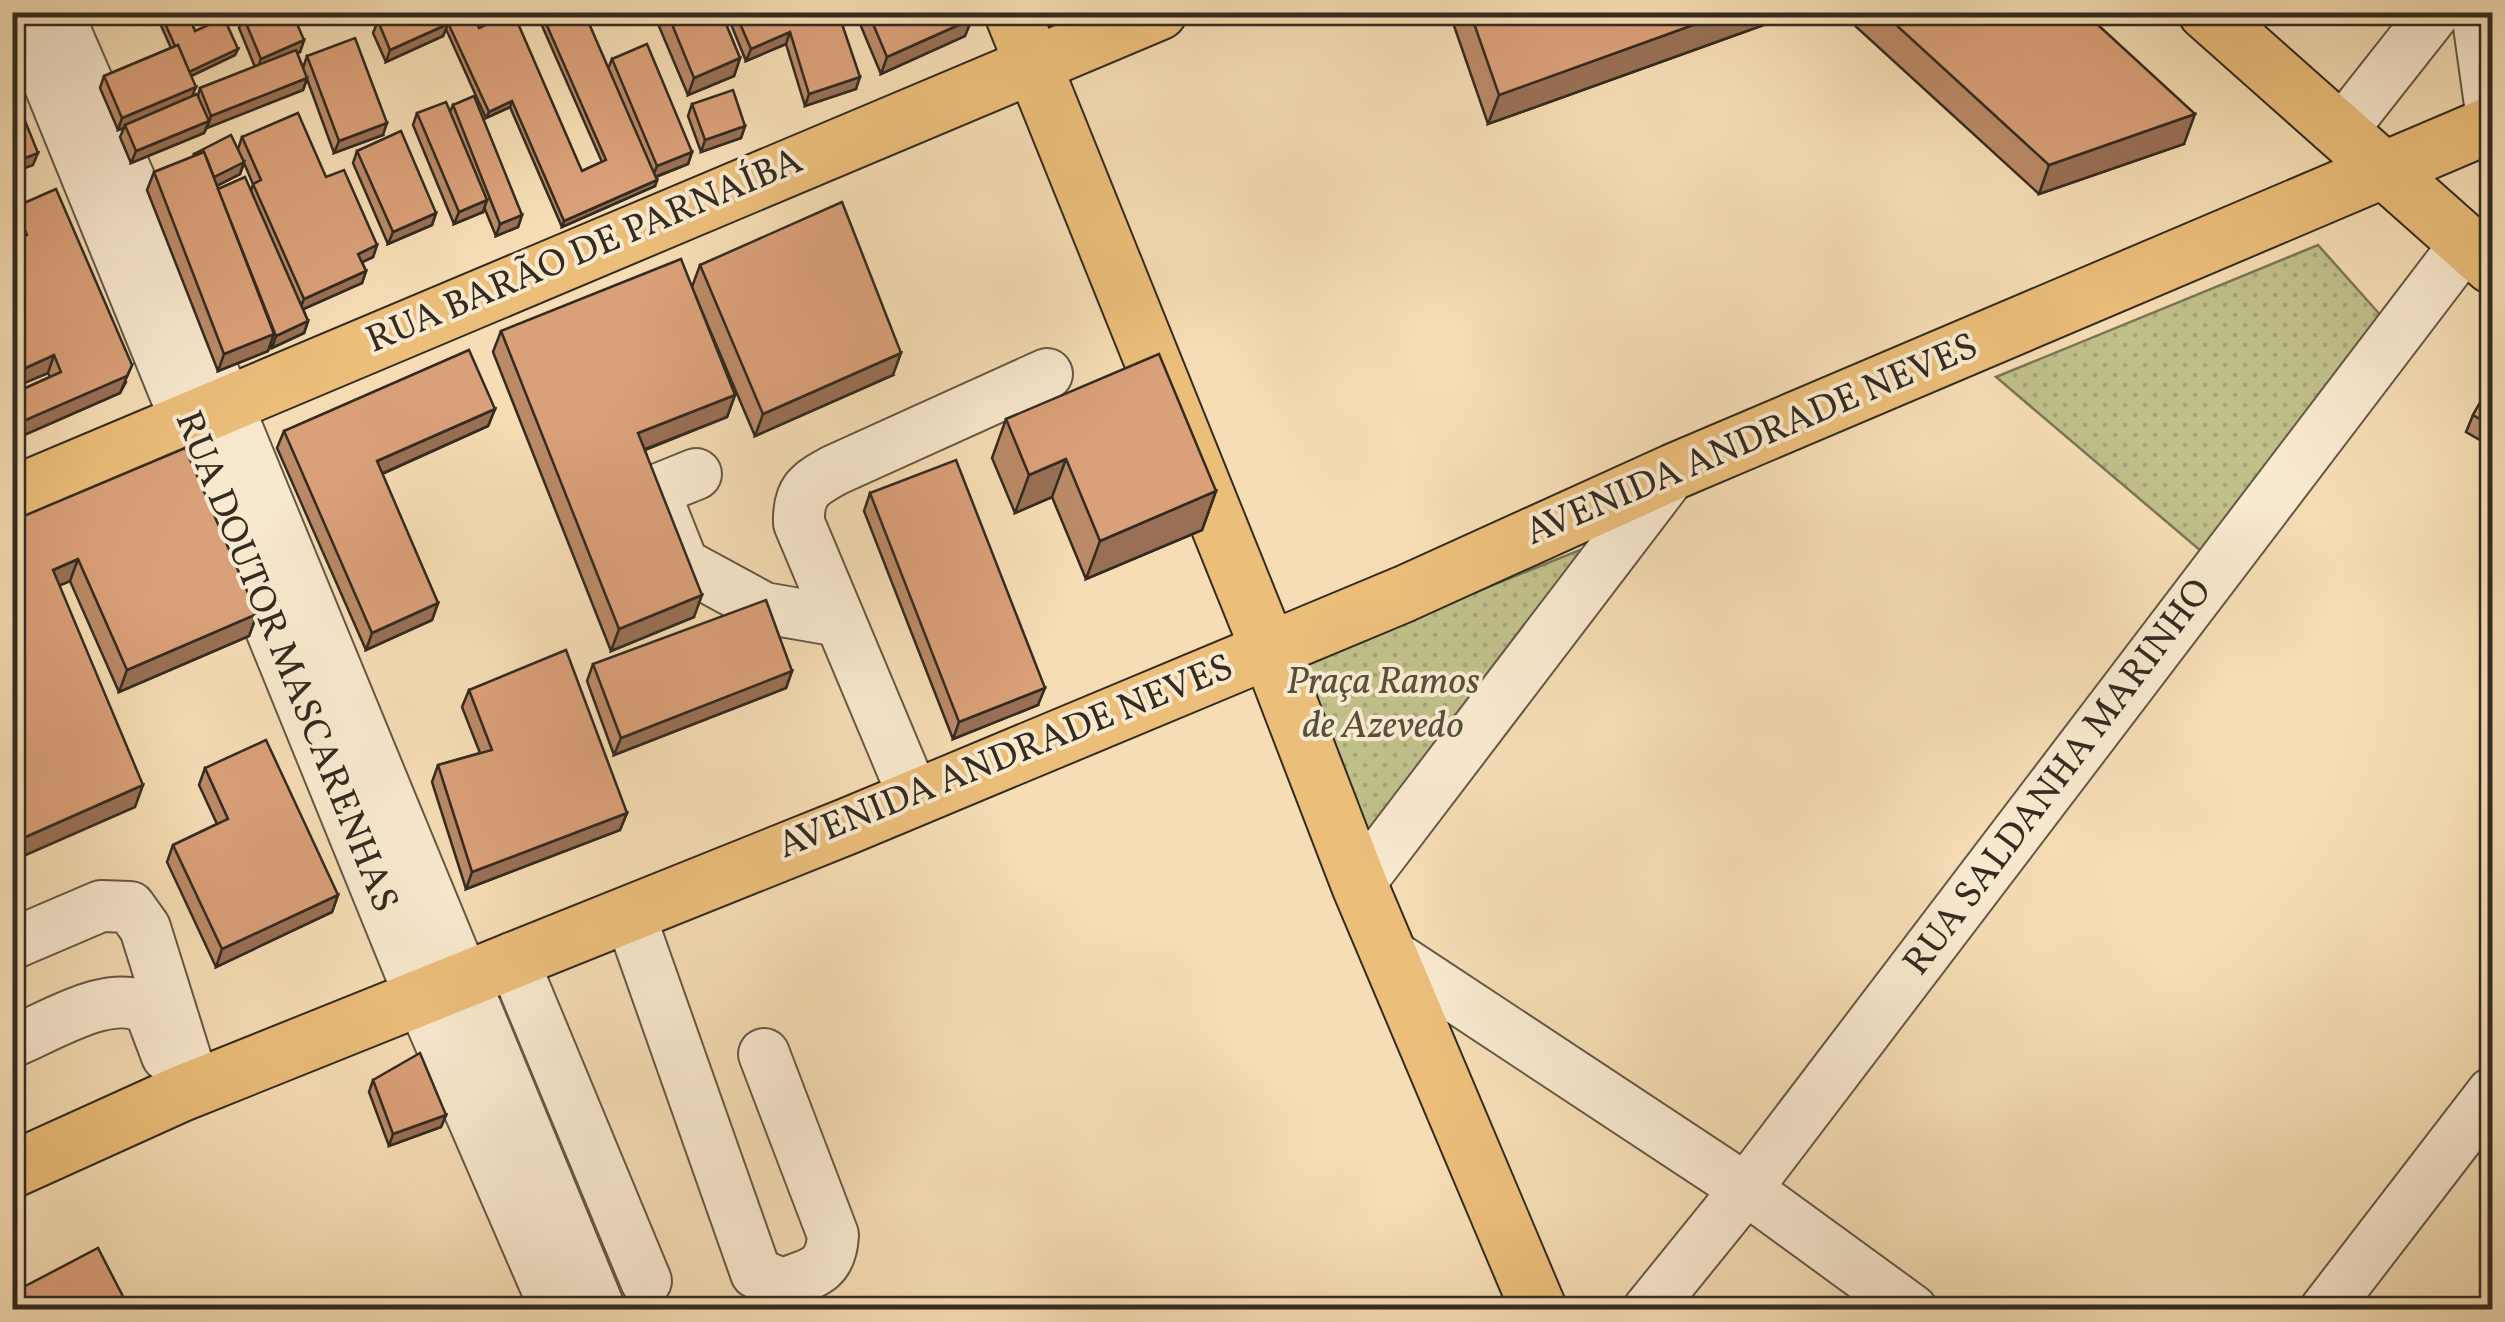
<svg xmlns="http://www.w3.org/2000/svg" width="2505" height="1322" font-family="Vollkorn,serif">
<style>
.green{fill:url(#green-dots);stroke:#7a7656;stroke-width:2.5}
.lines{fill:none;stroke-linecap:round;stroke-linejoin:round}
.minor-casing{stroke:#645845;stroke-width:54}
.major-casing{stroke:#332b20;stroke-width:59}
.minor{stroke:#f9e9cf;stroke-width:50}
.major{stroke:#ebbe7a;stroke-width:55}
.wall{fill:#bb8a68;stroke:#332b20;stroke-width:2.5;fill-rule:evenodd}
.shaded-wall{fill:#997055;stroke:#332b20;stroke-width:2.5}
.building{fill:#daa079;stroke:#332b20;stroke-width:2.5}
.labels{text-anchor:middle;dominant-baseline:central;stroke-width:8;stroke-linejoin:round;paint-order:stroke}
.street-label{font-size:38px;fill:#332b20;stroke:#f9e9cf}
.park-label{font-size:38px;font-style:italic;fill:#56503b;stroke:#f9e9cf}
</style>
<defs>
<pattern id="green-dots" width="8" height="8" patternUnits="userSpaceOnUse" patternTransform="scale(2.5)"><rect width="8" height="8" fill="#c0c08b"/><path d="M2 2h.1M6 6h.1" fill="none" stroke="#a5a578" stroke-width="1.8" stroke-linecap="round"/></pattern>
</defs>
<rect width="100%" height="100%" fill="#f6ddb5"/>
<filter id="stains"><feTurbulence type="fractalNoise" baseFrequency=".002" numOctaves="4"/><feColorMatrix values="0 0 0 0 .2 0 0 0 0 .09 0 0 0 0 .02 0 0 0 .5 -.17"/></filter>
<radialGradient id="worn" r=".72"><stop offset=".6" stop-color="#630" stop-opacity="0"/><stop offset="1" stop-color="#630" stop-opacity=".3"/></radialGradient>
<!-- green -->
<g class="green">
<path d="M2318,245L2383,318L2208,557L1996,377Z"/>
<path d="M1587,547L1362,850L1294,666Z"/>
</g>
<g class="lines">
<defs>
<g id="minor">
<path d="M20,12L420,996L556,1310"/>
<path d="M57,12L227,404L600,1310"/>
<path d="M2477,12L2492,119"/>
<path d="M2342,130L2435,12"/>
<path d="M696,474L654,491L683,564L764,608L839,621"/>
<path d="M914,797L799,523C798,491 809,484 835,470L1047,374"/>
<path d="M1359,884L1673,472"/>
<path d="M629,913L756,1273L782,1284C813,1273 831,1271 833,1235L764,1054"/>
<path d="M12,944L101,906L130,907L145,928L195,1088"/>
<path d="M1387,952L1746,1189L1912,1310"/>
<path d="M512,958L646,1281"/>
<path d="M12,1042C48,1028 114,984 150,1011L167,1056"/>
<path d="M1648,1310L1746,1189L2466,243"/>
<path d="M2325,1310L2492,1093"/>
</g>
<g id="major">
<path d="M1012,12L1269,650L1359,884L1539,1310"/>
<path d="M2206,12L2492,266"/>
<path d="M12,495L1159,12"/>
<path d="M12,1170L180,1094L848,826L1404,594L1673,472L2492,124"/>
</g>
</defs>
<!-- minor casing -->
<use href="#minor" class="minor-casing"/>
<!-- major casing -->
<use href="#major" class="major-casing"/>
<!-- minor -->
<use href="#minor" class="minor"/>
<!-- major -->
<use href="#major" class="major"/>
</g>
<!-- wall -->
<g class="wall">
<path d="M155,12H187L195,31L238,49L235,55L191,76L192,96H198L200,88L255,67L239,28L243,16L304,40L300,52L297,53L303,68L307,56L383,135L334,153L307,79L303,90L207,127L204,133L131,163L120,137L124,128L118,130L100,88L104,76L171,48Z"/>
<path d="M396,12L479,28L582,171L602,162L536,12H584L608,69L612,59L692,152L688,164L656,177L657,180L655,186L562,227L510,107L486,118L446,29L443,36L386,62L373,33L378,21Z"/>
<path d="M607,12H632L631,15L612,24Z"/>
<path d="M653,12H721L740,58L734,76L688,95Z"/>
<path d="M726,12H838L856,89L805,106L786,44L746,61Z"/>
<path d="M855,12H969L965,36L881,74Z"/>
<path d="M1453,12H1800L1488,124L1451,17Z"/>
<path d="M1840,12H2084L2184,144L2039,194Z"/>
<path d="M692,104L745,126L741,138L701,152L688,116Z"/>
<path d="M453,105L522,215L518,227L496,236L484,207L483,212L454,224L413,125L417,113L450,112Z"/>
<path d="M242,137L326,177L377,245L373,257L362,262L366,271L362,283L303,309L308,321L304,333L272,348L270,344L268,351L218,371L147,190L154,172L193,157L194,154L238,149ZM244,163L253,184L251,191L218,189L217,186L240,174Z"/>
<path d="M357,151L436,213L432,225L388,244L353,163Z"/>
<path d="M15,207L126,382L120,393L15,439L12,394L50,377L48,373L12,387V242L16,240L12,233V214Z"/>
<path d="M700,265L893,375L755,436L695,295L735,395L727,417L645,450L694,617L611,651L493,352L501,331L692,287Z"/>
<path d="M2492,382V447L2466,432L2473,415Z"/>
<path d="M495,409L488,426L382,474L438,603L432,620L366,650L277,448L284,431Z"/>
<path d="M1006,419L1216,491L1202,530L1086,579L1052,497L1015,513L992,458Z"/>
<path d="M870,493L1038,705L953,739L864,511Z"/>
<path d="M12,521L257,614L249,636L119,692L70,581L59,585L135,807Z"/>
<path d="M593,664L792,671L786,688L614,755L587,681Z"/>
<path d="M469,690L627,813L620,830L466,889L432,782L438,765L480,753L462,707Z"/>
<path d="M205,768L338,895L332,912L216,967L167,862L173,845L217,824L199,785Z"/>
<path d="M373,1080L446,1115L441,1127L389,1146L369,1092Z"/>
</g>
<!-- shaded-wall -->
<g class="shaded-wall">
<path d="M616,12H632L631,15L612,24Z"/>
<path d="M1729,12H1800L1488,124L1499,95Z"/>
<path d="M972,19L965,36L881,74L887,57Z"/>
<path d="M448,24L443,36L386,62L390,50Z"/>
<path d="M790,32L786,44L746,61L751,49Z"/>
<path d="M304,40L300,52L257,70L261,59Z"/>
<path d="M238,49L235,55L185,79L187,72Z"/>
<path d="M740,58L734,76L688,95L694,78Z"/>
<path d="M860,77L856,89L805,106L809,94Z"/>
<path d="M307,78L303,90L207,128L211,116Z"/>
<path d="M196,87L191,99L125,125L124,128L118,130L122,118Z"/>
<path d="M19,99L14,111L12,112V102Z"/>
<path d="M512,101L510,107L486,118L489,112Z"/>
<path d="M2195,114L2184,144L2039,194L2049,165Z"/>
<path d="M209,121L204,133L131,163L136,151Z"/>
<path d="M387,123L383,135L334,153L339,141Z"/>
<path d="M745,126L741,138L701,152L705,140Z"/>
<path d="M692,152L688,164L652,178L657,166Z"/>
<path d="M38,153L33,165L12,173V163Z"/>
<path d="M244,162L240,174L206,191L210,179Z"/>
<path d="M657,180L655,186L562,227L564,221Z"/>
<path d="M487,200L483,212L454,224L459,212Z"/>
<path d="M436,213L432,225L388,244L393,232Z"/>
<path d="M522,215L518,227L496,236L500,224Z"/>
<path d="M377,245L373,257L354,266L358,254Z"/>
<path d="M366,271L362,283L299,311L304,299Z"/>
<path d="M308,321L304,333L272,348L276,336Z"/>
<path d="M274,334L268,351L218,371L224,354Z"/>
<path d="M901,353L893,375L755,436L763,414Z"/>
<path d="M54,355L48,373L13,388L19,371Z"/>
<path d="M132,365L120,393L15,439L12,446V426Z"/>
<path d="M735,395L727,417L630,455L638,433Z"/>
<path d="M495,409L488,426L370,479L377,461Z"/>
<path d="M1066,459L1052,497L1015,513L1029,475Z"/>
<path d="M1216,491L1202,530L1086,579L1100,541Z"/>
<path d="M78,559L70,581L45,592L53,570Z"/>
<path d="M702,595L694,617L611,651L619,629Z"/>
<path d="M438,603L432,620L366,650L372,633Z"/>
<path d="M257,614L249,636L119,692L127,670Z"/>
<path d="M792,671L786,688L614,755L621,738Z"/>
<path d="M1045,688L1038,705L953,739L959,722Z"/>
<path d="M143,785L135,807L12,861V843Z"/>
<path d="M627,813L620,830L466,889L472,872Z"/>
<path d="M338,895L332,912L216,967L222,949Z"/>
<path d="M446,1115L441,1127L389,1146L393,1134Z"/>
</g>
<!-- building -->
<g class="building">
<path d="M160,12H187L195,31L224,18L238,49L189,72L178,45L175,46Z"/>
<path d="M251,12H292L304,40L261,59L243,16Z"/>
<path d="M396,12H443L448,24L390,50L378,21Z"/>
<path d="M443,12H472L479,28L513,12L582,171L606,160L541,12H584L657,180L564,221L512,101L489,112Z"/>
<path d="M667,12H721L740,58L694,78Z"/>
<path d="M735,12H838L860,77L809,94L790,32L751,49Z"/>
<path d="M868,12H969L972,19L887,57Z"/>
<path d="M1470,12H1729L1499,95Z"/>
<path d="M1882,12H2084L2195,114L2049,165Z"/>
<path d="M355,38L387,123L339,141L307,56Z"/>
<path d="M647,44L692,152L657,166L612,59Z"/>
<path d="M178,45L196,87L122,118L104,76Z"/>
<path d="M296,50L307,78L211,116L200,88Z"/>
<path d="M12,84L19,99L12,102Z"/>
<path d="M733,90L745,126L705,140L692,104Z"/>
<path d="M197,94L209,121L136,151L125,125Z"/>
<path d="M474,96L522,215L500,224L453,105Z"/>
<path d="M446,102L487,200L459,212L417,113Z"/>
<path d="M21,111L38,153L12,163V115Z"/>
<path d="M298,113L326,177L344,170L377,245L358,254L366,271L304,299L253,184L261,180L242,137Z"/>
<path d="M401,131L436,213L393,232L357,151Z"/>
<path d="M231,135L244,162L214,177L204,152L195,156L194,154Z"/>
<path d="M204,152L274,334L224,354L154,172Z"/>
<path d="M245,177L308,321L276,336L218,189Z"/>
<path d="M56,189L132,365L127,376L12,426V394L61,372L54,355L19,371L12,355V242L27,235L15,207Z"/>
<path d="M842,202L901,353L763,414L700,265Z"/>
<path d="M681,259L735,395L638,433L702,595L619,629L501,331Z"/>
<path d="M469,350L495,409L377,461L438,603L372,633L284,431Z"/>
<path d="M1159,354L1216,491L1100,541L1066,459L1029,475L1006,419Z"/>
<path d="M2492,382V426L2473,415Z"/>
<path d="M185,448L257,614L127,670L78,559L53,570L143,785L12,843V521Z"/>
<path d="M956,460L1045,688L959,722L870,493Z"/>
<path d="M766,600L792,671L621,738L593,664Z"/>
<path d="M566,650L627,813L472,872L438,765L492,750L469,690Z"/>
<path d="M266,740L338,895L222,949L173,845L228,819L205,768Z"/>
<path d="M420,1053L446,1115L393,1134L373,1080Z"/>
<path d="M98,1248L130,1310H14L12,1293Z"/>
<path d="M2492,1287V1310H2476Z"/>
</g>
<g class="labels">
<!-- street labels -->
<g class="street-label">
<text transform="translate(585 252) rotate(-23)">RUA BARÃO DE PARNAÍBA</text>
<text transform="translate(1752 441) rotate(-23)">AVENIDA ANDRADE NEVES</text>
<text transform="translate(285 662) rotate(68)">RUA DOUTOR MASCARENHAS</text>
<text transform="translate(1006 758) rotate(-22)">AVENIDA ANDRADE NEVES</text>
<text transform="translate(2059 778) rotate(-53)">RUA SALDANHA MARINHO</text>
</g>
<!-- park labels -->
<g class="park-label">
<text x="1383" y="683">Praça Ramos<tspan x="1383" dy="44">de Azevedo</tspan></text>
</g>
</g>
<!-- margin -->
<rect width="2505" height="1322" fill="none" stroke="#f6ddb5" stroke-width="50"/>
<rect x="15" y="15" width="2475" height="1292" fill="none" stroke="#332b20" stroke-width="5"/>
<rect x="25" y="25" width="2455" height="1272" fill="none" stroke="#332b20" stroke-width="2.5"/>
<rect width="100%" height="100%" filter="url(#stains)"/>
<rect width="100%" height="100%" fill="url(#worn)"/>
</svg>
